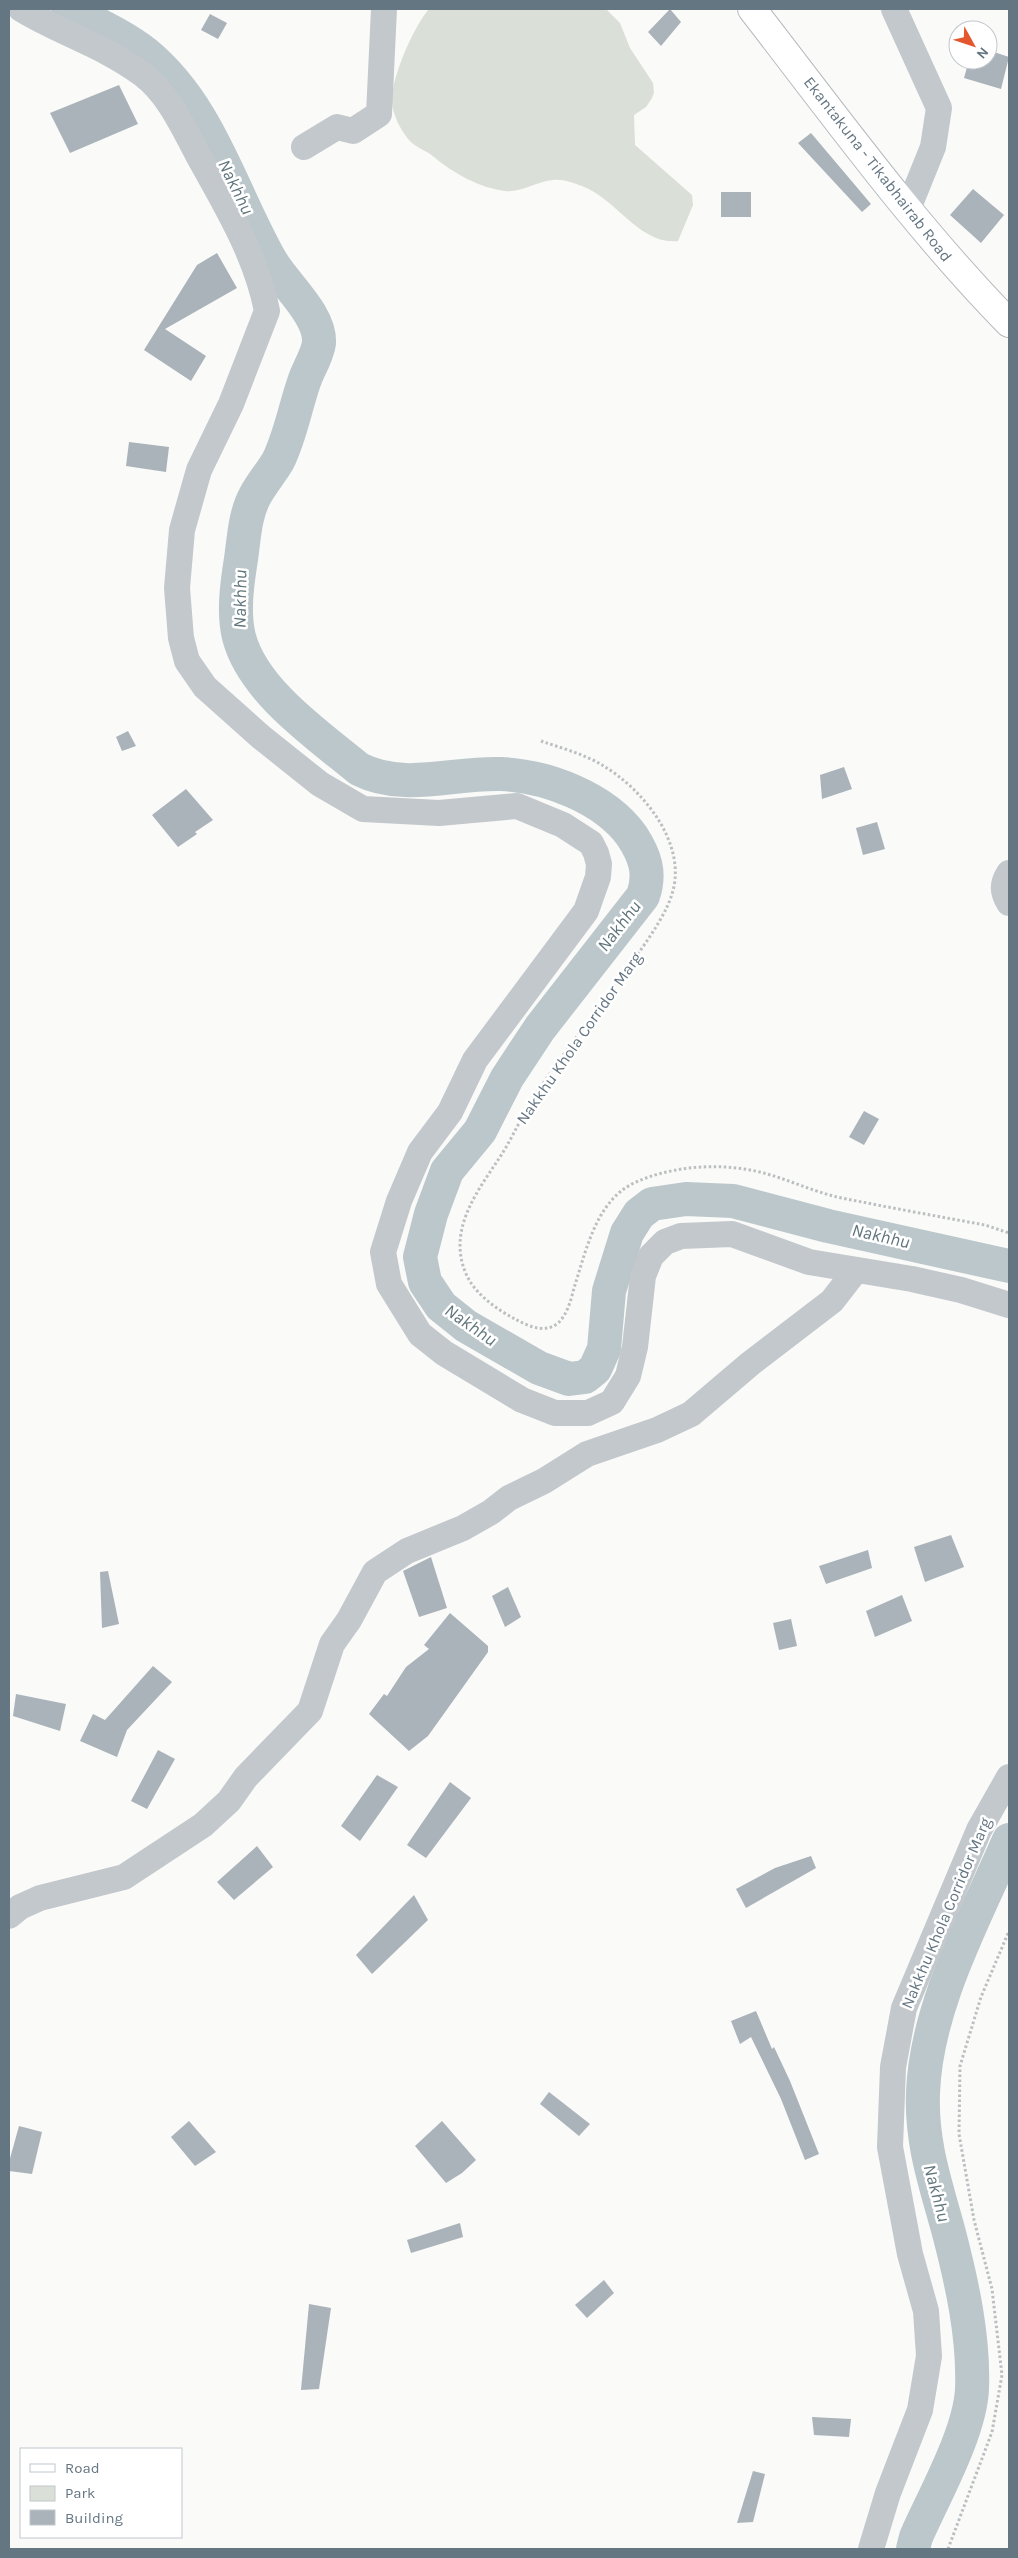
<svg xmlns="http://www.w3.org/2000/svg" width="1018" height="2558" font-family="Karla,sans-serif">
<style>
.green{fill:#dadfd7}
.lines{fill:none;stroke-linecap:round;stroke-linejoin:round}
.river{stroke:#bbc7cb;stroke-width:34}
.building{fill:#aab3b9}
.major-casing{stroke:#b5babe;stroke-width:30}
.path{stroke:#bbbfc2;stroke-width:3;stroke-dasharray:2.5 2.5;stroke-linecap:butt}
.minor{stroke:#c3c8cc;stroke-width:26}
.major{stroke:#fff;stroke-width:28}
.labels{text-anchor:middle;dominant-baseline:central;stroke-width:5;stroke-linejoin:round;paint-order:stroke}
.street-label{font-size:16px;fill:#657683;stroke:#fff}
.water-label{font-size:18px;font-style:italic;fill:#60757c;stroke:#fff}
</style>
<rect width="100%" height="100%" fill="#fafaf8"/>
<!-- green -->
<path class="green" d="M429,9H606L620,23L630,48L653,83L654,93L652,98L646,107L634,115L635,145L692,195L693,205L678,241C639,245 617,199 582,186C573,183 563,179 553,180C537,181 521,193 505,191C480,188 453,173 434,157C426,150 416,148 409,140C401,131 393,115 392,103C390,80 414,26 429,9Z"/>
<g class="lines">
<!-- river -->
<g class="river">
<path d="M68,9C94,23 122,35 145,53C210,106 231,191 271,261C285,285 321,315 319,343C317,357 308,369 304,382C295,408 290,437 278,461C271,473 261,484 255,496C245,514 244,538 241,559C237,584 233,613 239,637C253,691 318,735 359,769C404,792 454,772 501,774C547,776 605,798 632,836C645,856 651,873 643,896L540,1028L507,1078L480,1131L447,1171L431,1214L420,1257L425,1282L441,1306L466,1326L539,1368L569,1379L585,1377L595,1369L604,1349L609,1291L627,1233L639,1214L652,1204L686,1199L733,1201L828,1226L1009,1266"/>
<path d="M913,2549L916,2537C934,2496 970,2433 972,2389C974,2337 962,2283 949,2233C936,2185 921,2144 923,2093C926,2006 975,1919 1009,1840"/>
</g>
</g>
<!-- building -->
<g class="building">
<path d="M670,9L681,22L661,46L648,32Z"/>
<path d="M210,14L227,23L218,39L201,30Z"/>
<path d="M988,50L1009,57L1001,89L964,78L969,60H988Z"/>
<path d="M119,85L138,124L70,153L50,113Z"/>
<path d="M811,133L871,204L862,212L798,143Z"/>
<path d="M973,189L1004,215L981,243L950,215Z"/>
<rect x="721" y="192" width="30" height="25"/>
<path d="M217,253L237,288L165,329L206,356L191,381L144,350L197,265Z"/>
<path d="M129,442L169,447L166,472L126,466Z"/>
<path d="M128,731L136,746L122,751L116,737Z"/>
<path d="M844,767L852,789L822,799L820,775Z"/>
<path d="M186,789L213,820L195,832L197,834L178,847L152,815Z"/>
<path d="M877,822L885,849L863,855L856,828Z"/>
<path d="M864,1111L879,1119L864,1145L849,1137Z"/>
<path d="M951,1535L964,1567L925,1582L914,1547Z"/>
<path d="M868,1550L872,1568L826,1584L819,1566Z"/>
<path d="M431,1557L447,1608L419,1617L403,1571Z"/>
<path d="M108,1571L119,1624L102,1628L100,1572Z"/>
<path d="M508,1587L521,1617L505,1627L492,1596Z"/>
<path d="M902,1595L912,1621L875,1637L866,1611Z"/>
<path d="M450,1613L488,1646V1652L428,1736L409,1751L369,1714L384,1694L387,1696L406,1667L429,1649L424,1645Z"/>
<path d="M791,1619L797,1646L779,1650L773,1623Z"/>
<path d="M153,1666L172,1682L127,1730L117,1757L80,1741L93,1714L105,1720Z"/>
<path d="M16,1694L66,1704L60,1731L13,1716Z"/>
<path d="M158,1750L175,1759L147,1809L131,1801Z"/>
<path d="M377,1775L398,1787L360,1841L341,1826Z"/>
<path d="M450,1782L471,1798L426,1858L407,1845Z"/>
<path d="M257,1846L273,1867L234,1900L217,1882Z"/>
<path d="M811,1856L816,1868L746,1908L736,1889L775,1868Z"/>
<path d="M414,1895L428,1920L372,1974L356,1955Z"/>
<path d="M756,2011L772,2049L774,2047L790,2081L819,2154L805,2160L781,2099L751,2037L740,2044L731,2021Z"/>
<path d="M549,2092L590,2124L579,2136L540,2104Z"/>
<path d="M189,2121L216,2152L195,2166L171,2137Z"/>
<path d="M442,2121L476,2160L462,2173L446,2183L415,2146Z"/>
<path d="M19,2126L42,2132L32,2174L9,2171V2162Z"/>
<path d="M460,2223L463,2237L411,2253L407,2240Z"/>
<path d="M604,2280L614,2293L587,2318L575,2305Z"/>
<path d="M309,2304L331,2308L319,2389L301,2390Z"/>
<path d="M812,2417L851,2419L849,2437L814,2435Z"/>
<path d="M753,2471L765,2474L753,2522L737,2523Z"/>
</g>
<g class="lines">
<defs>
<path id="major" d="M752,9C835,116 914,226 1009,323"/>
</defs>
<!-- major casing -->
<use href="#major" class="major-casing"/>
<!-- path -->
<g class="path">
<path d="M541,741C561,748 584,754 602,765C643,789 688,844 672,894C662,928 615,983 593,1014C572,1044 548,1074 529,1105C519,1122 511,1140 500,1157C477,1192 446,1231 467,1276C476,1295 498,1310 515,1319C528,1326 545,1334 558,1323C567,1315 571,1300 574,1288C586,1251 596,1201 634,1183C668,1167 713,1163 750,1170C779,1175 808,1190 837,1197C886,1207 936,1216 985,1225L1009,1233"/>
<path d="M948,2549L992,2432L1002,2375L992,2289L974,2220L959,2134L960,2066L981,1997L1009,1931"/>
</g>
<!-- minor -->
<g class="minor">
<path d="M21,9C60,33 105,46 142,74C168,93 183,127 198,155C225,204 256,254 267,311L231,404L199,470L182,530L177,588L181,638L187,661L205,687L261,737L320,784L363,809L439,813L517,806L563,825L583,838L591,843L596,853L599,864L598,877L586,911L475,1060L450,1112L420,1152L399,1201L383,1252L389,1284L420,1334L444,1353L522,1400L555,1413H588L612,1402L628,1376L635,1347L643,1276L651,1256L665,1242L681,1236L732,1234L809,1262L912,1279L961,1290L1009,1305"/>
<path d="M894,9L939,108L933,147L908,209"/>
<path d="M304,147L337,127L353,131L379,114L384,9"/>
<path d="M1009,873C1002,884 1002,891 1009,903"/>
<path d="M9,1916L20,1907L40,1898L124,1877L203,1825L229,1801L246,1777L310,1711L332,1644L349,1620L375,1572L407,1551L463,1528L491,1512L509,1498L544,1481L587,1454L657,1430L691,1414L751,1363L832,1301L856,1270"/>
<path d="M871,2549L888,2493L920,2410L929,2356L926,2311L910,2254L890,2147L893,2067L904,2008L979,1830L1009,1777"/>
</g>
<!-- major -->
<use href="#major" class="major"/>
</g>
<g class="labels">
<!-- street labels -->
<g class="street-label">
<text transform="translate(878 169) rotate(52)">Ekantakuna - Tikabhairab Road</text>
<text transform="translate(579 1038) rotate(-55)">Nakkhu Khola Corridor Marg</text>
<text transform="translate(946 1913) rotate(-67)">Nakkhu Khola Corridor Marg</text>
</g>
<!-- water labels -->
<g class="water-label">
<text transform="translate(236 187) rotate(64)">Nakhhu</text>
<text transform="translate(240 599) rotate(-89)">Nakhhu</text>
<text transform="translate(619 926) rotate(-52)">Nakhhu</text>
<text transform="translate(881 1236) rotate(13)">Nakhhu</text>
<text transform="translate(471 1325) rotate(35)">Nakhhu</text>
<text transform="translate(937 2193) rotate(75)">Nakhhu</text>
</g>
</g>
<!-- border -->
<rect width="1018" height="2558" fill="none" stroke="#657683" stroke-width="20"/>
<!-- legend -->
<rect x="20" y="2448" width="162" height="90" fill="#ffffff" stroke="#c1c8cd"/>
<rect x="30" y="2464" width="25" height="8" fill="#ffffff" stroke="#c1c8cd"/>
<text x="65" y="2473" font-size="15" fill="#657683">Road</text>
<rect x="30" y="2486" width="25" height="15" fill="#dadfd7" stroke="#c1c8cd"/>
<text x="65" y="2498" font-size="15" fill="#657683">Park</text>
<rect x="30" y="2510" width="25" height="15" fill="#aab3b9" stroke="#c1c8cd"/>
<text x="65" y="2523" font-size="15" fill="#657683">Building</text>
<!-- north arrow -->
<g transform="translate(973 45) rotate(130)"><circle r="24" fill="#ffffff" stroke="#c1c8cd"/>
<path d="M0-4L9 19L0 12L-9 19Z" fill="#e4572e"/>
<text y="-8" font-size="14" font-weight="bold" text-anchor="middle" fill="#657683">N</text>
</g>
</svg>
